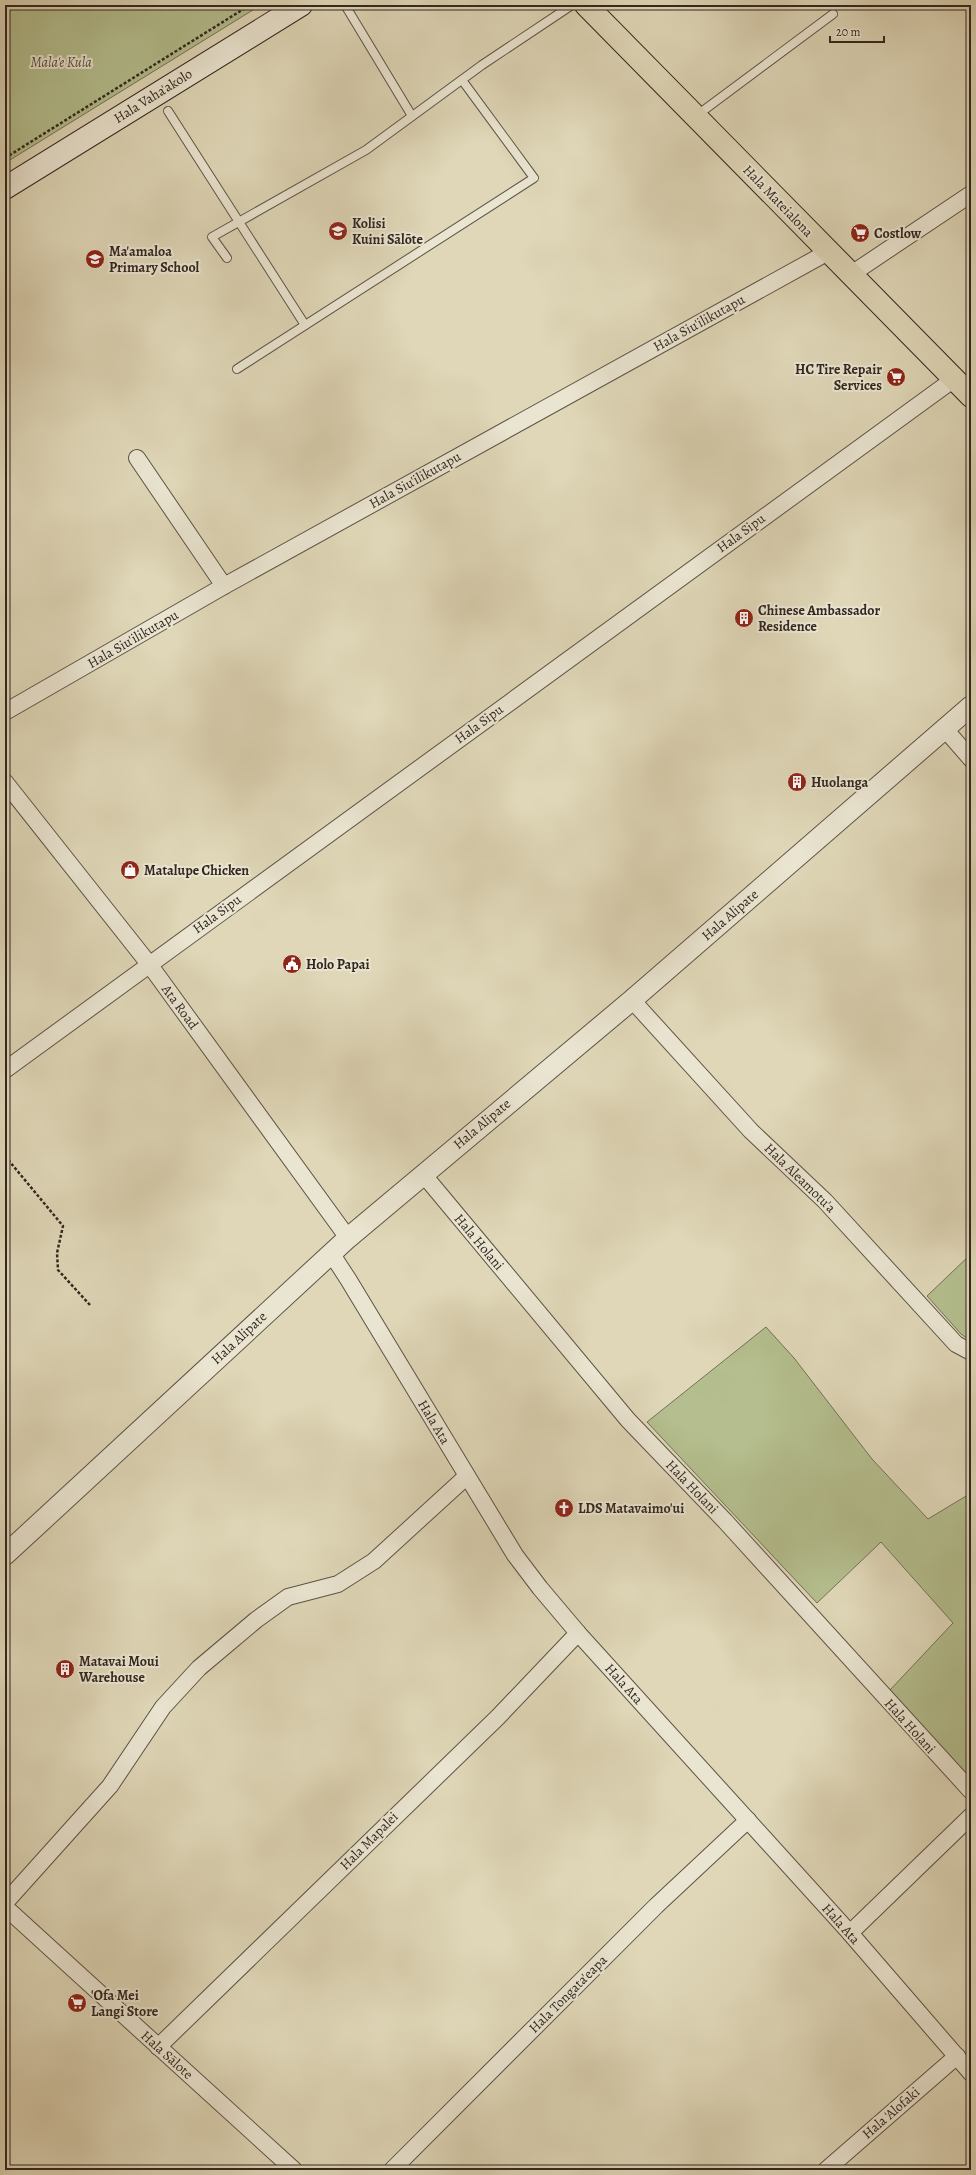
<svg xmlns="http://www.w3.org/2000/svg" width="976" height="2175" font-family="Alegreya,serif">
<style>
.green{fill:#b4be8e;stroke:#737257}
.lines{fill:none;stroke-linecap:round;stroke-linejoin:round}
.service-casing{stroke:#5d5346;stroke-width:10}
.minor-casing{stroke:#5d5346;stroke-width:18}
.tertiary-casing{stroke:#5d5346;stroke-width:22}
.secondary-casing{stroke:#322720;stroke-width:24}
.primary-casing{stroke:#322720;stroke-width:24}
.path{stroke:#322720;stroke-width:2.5;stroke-dasharray:3 2;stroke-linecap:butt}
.service{stroke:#eae5d1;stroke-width:8}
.minor{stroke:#eae5d1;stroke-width:16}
.tertiary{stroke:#eae5d1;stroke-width:20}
.secondary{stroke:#eae5d1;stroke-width:22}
.primary{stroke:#dfd7b8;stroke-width:22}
.labels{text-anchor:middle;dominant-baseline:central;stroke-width:4;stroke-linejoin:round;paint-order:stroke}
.park-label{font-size:14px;font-style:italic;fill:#524d3c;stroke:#eae5d1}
.street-label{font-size:14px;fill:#322720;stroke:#eae5d1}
.poi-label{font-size:14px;font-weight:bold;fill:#322720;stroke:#eae5d1;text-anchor:start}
</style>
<rect width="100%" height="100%" fill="#dfd7b8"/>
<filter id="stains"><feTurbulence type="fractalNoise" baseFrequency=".005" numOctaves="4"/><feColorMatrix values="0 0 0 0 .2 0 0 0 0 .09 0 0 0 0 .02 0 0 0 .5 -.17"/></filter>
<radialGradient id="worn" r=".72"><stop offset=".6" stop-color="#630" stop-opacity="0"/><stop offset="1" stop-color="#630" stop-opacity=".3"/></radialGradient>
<!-- green -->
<g class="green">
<path d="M5,5H261L5,163Z"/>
<path d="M971,1254V1341L961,1334L927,1296Z"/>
<path d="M766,1327L794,1358L872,1459L928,1519L971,1493V1781L890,1690L953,1623L881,1542L817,1603L647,1422Z"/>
</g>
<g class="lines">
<defs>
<g id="service">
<path d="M345,5L412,116"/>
<path d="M168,111L305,325"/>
<path d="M696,116L833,14"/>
<path d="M227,258L212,237L366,150L482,65L572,5"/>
<path d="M237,369L534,178L462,80"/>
</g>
<g id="minor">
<path d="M850,275L971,194"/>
<path d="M137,458L224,586"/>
<path d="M5,712L224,586L828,252"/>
<path d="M944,728L971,759"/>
<path d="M5,782L149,964L348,1238"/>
<path d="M632,1000L751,1131L825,1201L956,1344L971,1352"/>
<path d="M5,1070L954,379"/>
<path d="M423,1174L628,1420L725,1521L971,1791"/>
<path d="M331,1253L348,1279L515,1555L540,1588L578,1633L850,1933L971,2073"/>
<path d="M5,1903L110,1786L163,1707L199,1668L256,1620L288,1597L338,1584L374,1561L467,1476"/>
<path d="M5,1907L294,2170"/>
<path d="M850,1933L971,1816"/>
<path d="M158,2047L498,1717L578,1633"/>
<path d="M392,2170L656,1906L748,1820"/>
<path d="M826,2170L957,2056"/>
</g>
<path id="tertiary" d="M5,1555L348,1238L632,1000L971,706"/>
<path id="secondary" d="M5,188L301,5"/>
<path id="primary" d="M586,5L971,396"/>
</defs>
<!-- service casing -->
<use href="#service" class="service-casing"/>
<!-- minor casing -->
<use href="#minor" class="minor-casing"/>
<!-- tertiary casing -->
<use href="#tertiary" class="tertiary-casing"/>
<!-- secondary casing -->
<use href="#secondary" class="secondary-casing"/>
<!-- primary casing -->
<use href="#primary" class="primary-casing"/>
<!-- path -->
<g class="path">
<path d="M5,158L250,5"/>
<path d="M5,1156L63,1226L57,1253L58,1270L90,1305"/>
</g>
<!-- service -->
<use href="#service" class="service"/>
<!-- minor -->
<use href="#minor" class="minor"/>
<!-- tertiary -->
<use href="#tertiary" class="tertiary"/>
<!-- secondary -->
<use href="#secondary" class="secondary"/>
<!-- primary -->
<use href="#primary" class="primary"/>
</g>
<!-- icons -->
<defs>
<symbol id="school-disc" viewBox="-11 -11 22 22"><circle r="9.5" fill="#8f2418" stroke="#eae5d1"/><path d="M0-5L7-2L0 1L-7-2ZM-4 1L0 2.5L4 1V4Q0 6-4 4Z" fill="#fff"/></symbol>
<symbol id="supermarket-disc" viewBox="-11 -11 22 22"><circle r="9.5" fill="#8f2418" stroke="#eae5d1"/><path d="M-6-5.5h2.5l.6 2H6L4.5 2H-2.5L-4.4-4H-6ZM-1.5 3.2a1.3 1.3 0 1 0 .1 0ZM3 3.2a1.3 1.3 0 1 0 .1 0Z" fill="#fff"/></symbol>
<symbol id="building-disc" viewBox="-11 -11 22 22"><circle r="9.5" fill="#8f2418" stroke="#eae5d1"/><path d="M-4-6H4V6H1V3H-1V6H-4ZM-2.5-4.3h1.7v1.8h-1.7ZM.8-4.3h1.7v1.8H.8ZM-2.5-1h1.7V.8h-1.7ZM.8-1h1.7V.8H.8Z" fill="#fff"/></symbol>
<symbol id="shop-disc" viewBox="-11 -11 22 22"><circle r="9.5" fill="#8f2418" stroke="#eae5d1"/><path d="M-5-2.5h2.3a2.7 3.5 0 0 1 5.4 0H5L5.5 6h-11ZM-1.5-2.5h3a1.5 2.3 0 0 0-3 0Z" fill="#fff"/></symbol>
<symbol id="civic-disc" viewBox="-11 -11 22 22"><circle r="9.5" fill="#8f2418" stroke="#eae5d1"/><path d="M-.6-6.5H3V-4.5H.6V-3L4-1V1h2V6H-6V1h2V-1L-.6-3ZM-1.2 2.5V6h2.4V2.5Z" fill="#fff"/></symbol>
<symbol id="church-disc" viewBox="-11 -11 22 22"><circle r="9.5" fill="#8f2418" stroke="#eae5d1"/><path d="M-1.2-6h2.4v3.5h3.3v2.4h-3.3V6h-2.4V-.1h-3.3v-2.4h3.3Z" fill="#fff"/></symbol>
</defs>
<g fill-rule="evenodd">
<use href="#school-disc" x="327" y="220" width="22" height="22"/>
<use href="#supermarket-disc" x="849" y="222" width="22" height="22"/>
<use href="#school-disc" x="84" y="248" width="22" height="22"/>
<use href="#supermarket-disc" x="885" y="366" width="22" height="22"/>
<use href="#building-disc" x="733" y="607" width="22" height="22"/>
<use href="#building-disc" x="786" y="771" width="22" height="22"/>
<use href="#shop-disc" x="119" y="859" width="22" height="22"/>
<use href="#civic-disc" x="281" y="953" width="22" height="22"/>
<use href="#church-disc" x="553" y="1497" width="22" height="22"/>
<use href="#building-disc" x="54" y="1658" width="22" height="22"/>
<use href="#supermarket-disc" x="66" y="1992" width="22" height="22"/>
</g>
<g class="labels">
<!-- park labels -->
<g class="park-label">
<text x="61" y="62">Mala'e Kula</text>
</g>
<!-- street labels -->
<g class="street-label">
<text transform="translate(153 96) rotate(-32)">Hala Vaha'akolo</text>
<text transform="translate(778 201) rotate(46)">Hala Mateialona</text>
<text transform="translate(699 323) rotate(-29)">Hala Siu'ilikutapu</text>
<text transform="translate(415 480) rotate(-29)">Hala Siu'ilikutapu</text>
<text transform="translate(741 533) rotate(-36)">Hala Sipu</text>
<text transform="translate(133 639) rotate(-30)">Hala Siu'ilikutapu</text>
<text transform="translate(479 724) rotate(-36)">Hala Sipu</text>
<text transform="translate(217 914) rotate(-36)">Hala Sipu</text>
<text transform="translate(730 915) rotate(-41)">Hala Alipate</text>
<text transform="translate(180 1007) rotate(54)">Ata Road</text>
<text transform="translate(482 1124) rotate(-40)">Hala Alipate</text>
<text transform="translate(800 1178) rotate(44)">Hala Aleamotu'a</text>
<text transform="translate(479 1242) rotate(50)">Hala Holani</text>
<text transform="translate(239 1338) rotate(-43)">Hala Alipate</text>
<text transform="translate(434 1422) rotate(59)">Hala Ata</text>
<text transform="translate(692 1487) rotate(46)">Hala Holani</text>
<text transform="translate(624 1684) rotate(48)">Hala Ata</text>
<text transform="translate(910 1726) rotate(48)">Hala Holani</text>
<text transform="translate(369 1841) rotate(-45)">Hala Mapalei</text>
<text transform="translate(841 1924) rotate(48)">Hala Ata</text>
<text transform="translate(568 1994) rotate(-45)">Hala Tongata'eapa</text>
<text transform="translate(167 2055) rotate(42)">Hala Sālote</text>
<text transform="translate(891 2113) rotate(-41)">Hala 'Alofaki</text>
</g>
<!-- poi labels -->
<g class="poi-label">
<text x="352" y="223">Kolisi<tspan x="352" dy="16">Kuini Sālōte</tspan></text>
<text x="874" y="233">Costlow</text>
<text x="109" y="251">Ma'amaloa<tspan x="109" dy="16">Primary School</tspan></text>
<text x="882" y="369" text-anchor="end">HC Tire Repair<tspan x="882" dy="16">Services</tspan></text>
<text x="758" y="610">Chinese Ambassador<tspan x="758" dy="16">Residence</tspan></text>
<text x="811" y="782">Huolanga</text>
<text x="144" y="870">Matalupe Chicken</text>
<text x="306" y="964">Holo Papai</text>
<text x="578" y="1508">LDS Matavaimo'ui</text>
<text x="79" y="1661">Matavai Moui<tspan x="79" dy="16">Warehouse</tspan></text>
<text x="91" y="1995">'Ofa Mei<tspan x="91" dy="16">Langi Store</tspan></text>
</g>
</g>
<!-- margin -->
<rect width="976" height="2175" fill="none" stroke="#dfd7b8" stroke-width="20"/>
<rect x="6" y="6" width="964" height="2163" fill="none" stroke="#322720" stroke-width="2"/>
<rect x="10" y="10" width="956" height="2155" fill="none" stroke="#322720"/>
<!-- scale -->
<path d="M830 36v6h54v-6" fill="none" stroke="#322720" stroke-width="2"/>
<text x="836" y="36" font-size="12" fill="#322720" stroke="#eae5d1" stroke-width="3" paint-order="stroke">20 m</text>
<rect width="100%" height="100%" filter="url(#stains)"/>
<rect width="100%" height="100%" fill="url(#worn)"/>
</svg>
